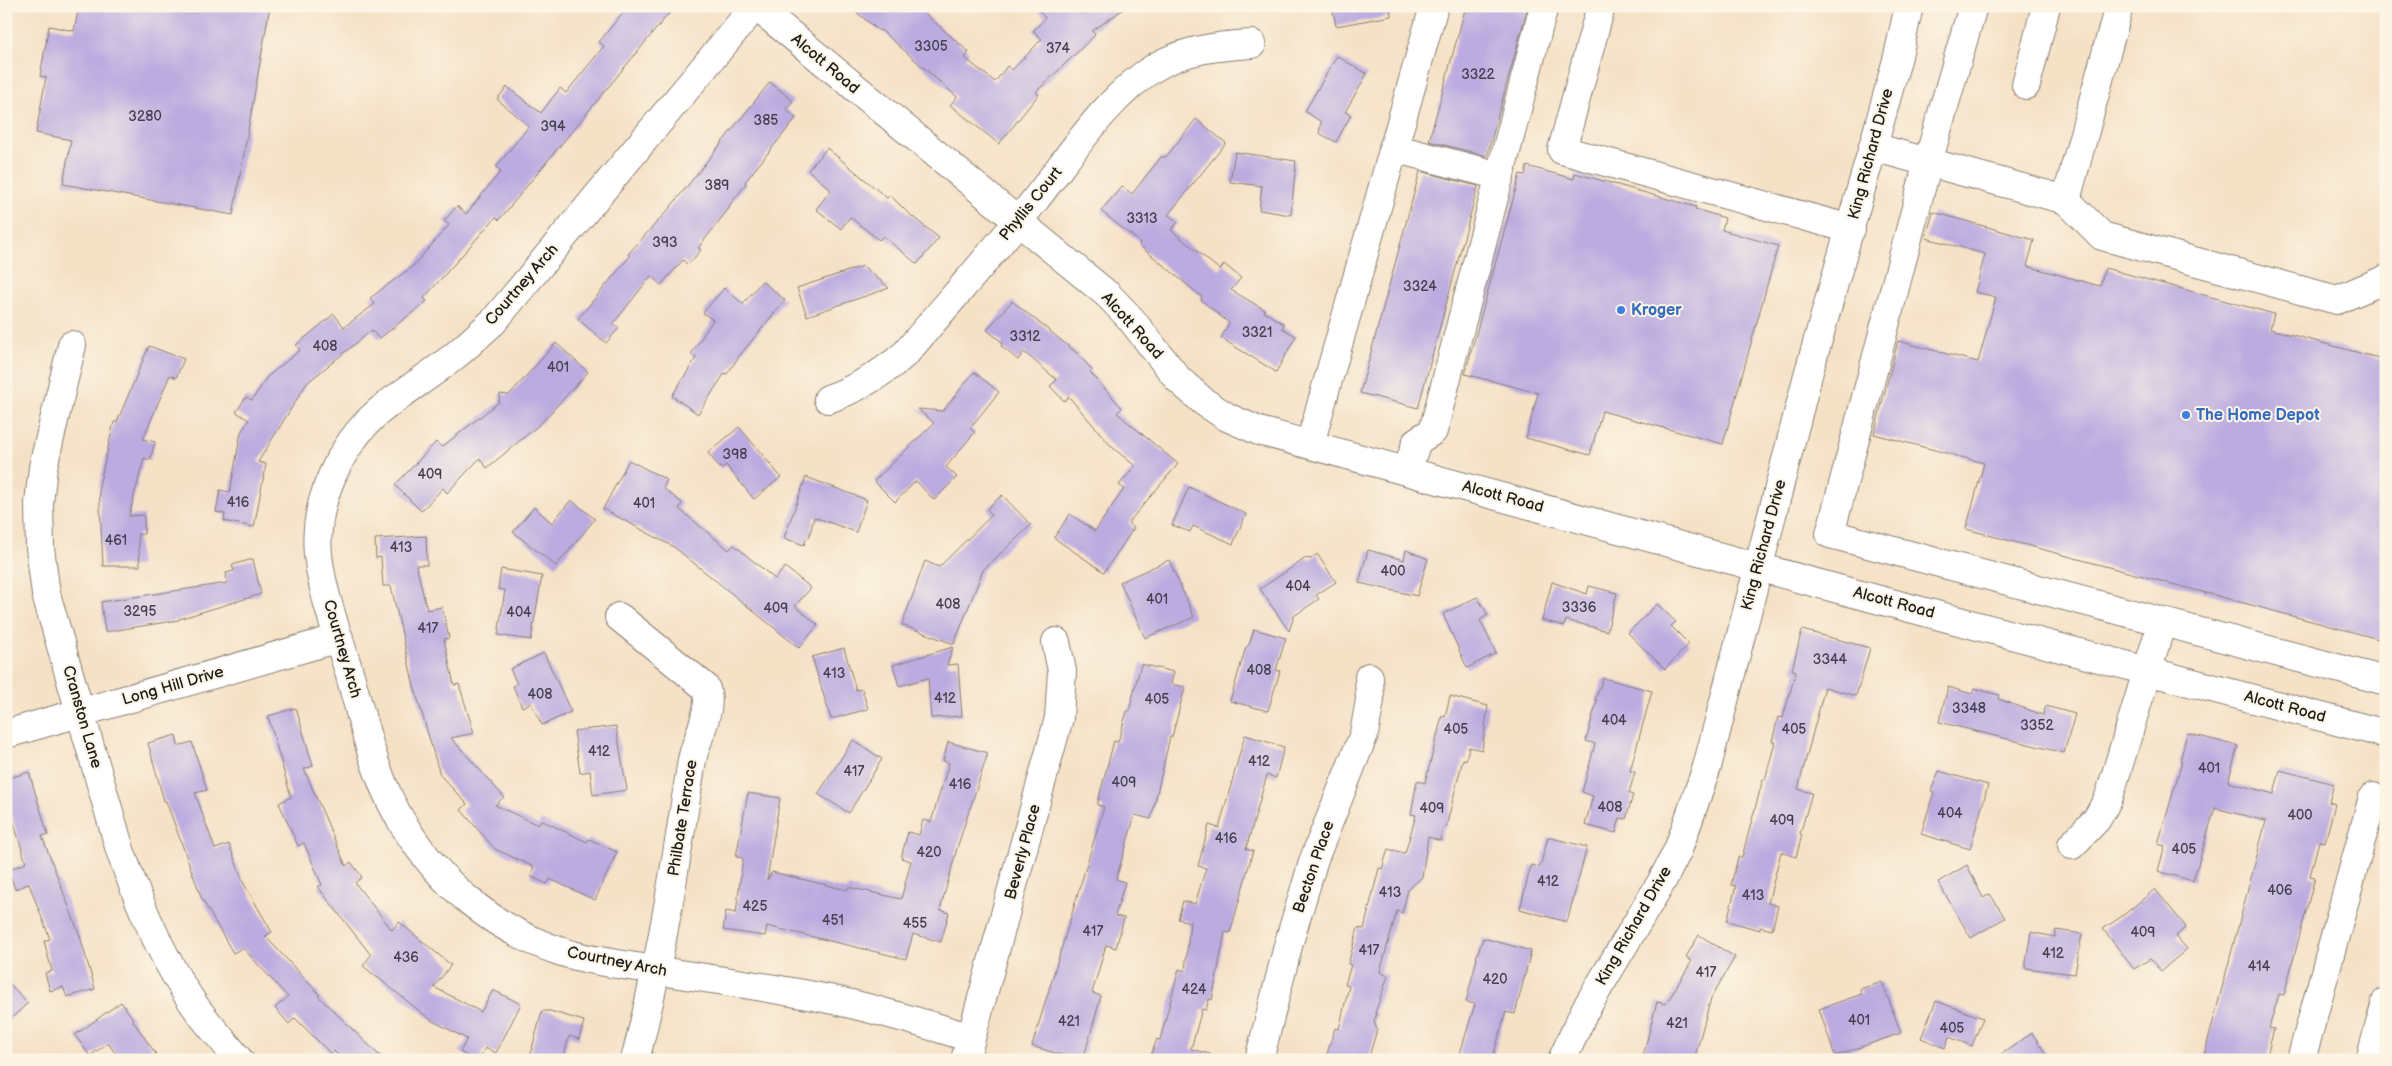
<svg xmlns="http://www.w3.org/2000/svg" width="2392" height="1066" font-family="'Balsamiq Sans',sans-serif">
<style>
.building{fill:#bcabe0}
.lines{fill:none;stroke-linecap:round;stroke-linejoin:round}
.minor-casing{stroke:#887e71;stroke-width:30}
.minor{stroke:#fff;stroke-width:28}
.shop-dot{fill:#3f7fe0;stroke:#fcf5e5;stroke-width:2}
.labels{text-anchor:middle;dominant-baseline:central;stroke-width:4;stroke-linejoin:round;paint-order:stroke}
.number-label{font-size:14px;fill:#44404d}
.street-label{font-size:16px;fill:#1c1c1c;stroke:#fcf5e5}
.shop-label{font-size:16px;font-weight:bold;fill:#366cbe;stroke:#fcf5e5;text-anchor:start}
</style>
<rect width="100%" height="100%" fill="#fcf5e5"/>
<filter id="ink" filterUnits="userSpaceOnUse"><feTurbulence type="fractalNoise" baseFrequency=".02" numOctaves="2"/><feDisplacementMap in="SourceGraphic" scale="10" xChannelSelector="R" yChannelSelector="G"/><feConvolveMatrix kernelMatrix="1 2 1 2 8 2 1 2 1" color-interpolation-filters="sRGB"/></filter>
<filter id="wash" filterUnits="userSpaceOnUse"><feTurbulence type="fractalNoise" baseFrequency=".0096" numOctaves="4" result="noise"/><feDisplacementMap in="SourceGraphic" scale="20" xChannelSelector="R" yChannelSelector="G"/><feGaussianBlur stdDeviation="1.12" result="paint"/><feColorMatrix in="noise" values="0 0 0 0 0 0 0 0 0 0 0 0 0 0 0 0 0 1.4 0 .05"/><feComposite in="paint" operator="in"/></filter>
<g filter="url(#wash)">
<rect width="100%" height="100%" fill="#f5e1c6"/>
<g id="blocks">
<!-- building -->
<g class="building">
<path d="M79,6H270L233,215L63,184L71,140L36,133L46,77L40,76L49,26L74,31Z"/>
<path d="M628,6H675L499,220L496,217L424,298L427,301L379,339L372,330L307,383L258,462L266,464L254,527L224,521L225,514L216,512L220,490L230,492L241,432L249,420L236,412L246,397L252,400L267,377L300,350L296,345L334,314L344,327L375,304L370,298L413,266L449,225L444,221L457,206L466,214L501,171L496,167L529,126L497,99L507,87L541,113L560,88L566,93L604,46L599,42Z"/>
<path d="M849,6H916L969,52L965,58L995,82L1007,66L1012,70L1042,39L1033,31L1045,18L1035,6H1128L1092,31L1095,35L1036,92L1039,94L999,144L950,105L957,97L881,30L879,31Z"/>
<path d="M1332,6H1390L1391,16L1336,26Z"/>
<path d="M1466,6H1528L1487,156L1429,141Z"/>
<path d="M1337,56L1367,74L1345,112L1351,115L1336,142L1319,133L1321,122L1305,111Z"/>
<path d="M770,82L793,101L786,109L796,118L745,182L746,184L729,206L730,207L698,248L701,250L688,265L683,260L661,285L651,276L613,324L619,328L606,343L578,319L630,256L628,254L669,209Z"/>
<path d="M1196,119L1226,143L1168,215L1178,222L1171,230L1220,270L1224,264L1241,278L1231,290L1265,310L1264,312L1284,324L1282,328L1296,336L1276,372L1221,338L1229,323L1201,300L1202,297L1139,245L1140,242L1101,211L1122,186L1132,194L1161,157H1166Z"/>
<path d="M827,148L887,198L890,195L908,213L939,238L917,264L883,236L879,240L850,217L841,229L816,209L831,190L808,170Z"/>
<path d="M1235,152L1296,161L1291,215L1259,210L1262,186L1230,182Z"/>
<path d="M1527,166L1574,179L1575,173L1696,207L1695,209L1725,218L1722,230L1778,246L1723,444L1602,411L1590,455L1526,438L1538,393L1465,374L1520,174L1525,175Z"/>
<path d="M1420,171L1478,186L1418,408L1360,393Z"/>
<path d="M1933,212L2034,240L2027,266L2100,286L2105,268L2274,314L2270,329L2386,360V641L1966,529L1984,463L1874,434L1898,341L1978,362L1996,297L1975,292L1985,254L1926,238Z"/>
<path d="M863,266L889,288L807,316L797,288Z"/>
<path d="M762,281L785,300L740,355L727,374L725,373L698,414L672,396L696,358L691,354L713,320L703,313L724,288L743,304Z"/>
<path d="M1012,301L1077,353L1092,370L1090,372L1122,408L1117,413L1178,464L1128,523L1134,528L1104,572L1054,538L1070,514L1095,531L1124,489L1119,485L1135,466L1112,447L1069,397L1064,401L1050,386L1057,380L1024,352L1018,360L1001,346L1003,343L987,330Z"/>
<path d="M556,343L588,372L541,423L504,454L487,468L480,458L447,493L443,488L421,511L395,485L436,442L442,447L499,402L500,394L509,395Z"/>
<path d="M149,346L184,359L176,378L170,375L143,439L155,442L150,460L144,458L129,516L144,515V534H138L140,566H103L99,486L114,422H117Z"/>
<path d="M974,372L999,392L970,428L975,432L946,467L957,477L934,500L916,481L895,502L874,481L934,423L918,409L943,411Z"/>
<path d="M739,427L781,477L754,499L726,465L721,469L708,453Z"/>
<path d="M629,460L667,480L663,488L682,503L679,509L729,550L734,545L775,579L785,567L811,588L795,606L818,625L799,648L674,547L603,509Z"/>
<path d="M806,477L867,500L856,532L814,517L809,538L806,539L804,545L784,538Z"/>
<path d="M1189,487L1246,514L1233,544L1193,526L1190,532L1172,525Z"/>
<path d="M1002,495L1031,525L983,570L954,644L902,625L925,561L939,567L992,515L987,509Z"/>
<path d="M571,500L595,519L556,566L513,532L534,507L552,523Z"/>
<path d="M426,536L427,565H416L427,610L442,607L449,638L444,639L454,685L459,684L474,733L451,738L504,797L495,805L538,825L541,820L587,842L589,839L617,852L595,900L550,879L547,884L530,876L534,867L495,849L461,810L467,804L440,775L414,686L391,586H383L381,557L376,558L375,539Z"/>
<path d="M1368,550L1404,560L1406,550L1428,559L1417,596L1359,583Z"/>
<path d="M1317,554L1336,582L1316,595L1319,599L1294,616L1289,631L1260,589L1306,558L1311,559Z"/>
<path d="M253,559L261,594L179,619V620L105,632L101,602L227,583L226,573L234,571L232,565Z"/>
<path d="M1169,560L1194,617L1145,638L1120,582Z"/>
<path d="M501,569L542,576L531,640L498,635L505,590L498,589Z"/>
<path d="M1552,582L1587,594L1589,586L1617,593L1607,631L1566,620L1564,626L1542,620Z"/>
<path d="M1477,597L1488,615L1480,620L1496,653L1467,668L1443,614Z"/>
<path d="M1657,604L1676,622L1671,626L1689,644L1665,669L1628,633Z"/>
<path d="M1254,629L1286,638L1276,670L1280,671L1268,711L1230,701L1246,647L1249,645Z"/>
<path d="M1802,630L1870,648L1856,696L1825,687L1798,789L1812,793L1800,834L1802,835L1796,857L1781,852L1768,903L1778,906L1772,930L1760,927V930L1727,921L1736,886L1731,885L1738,857H1742L1763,779L1765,780L1775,742H1772L1778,717L1783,718L1796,671L1792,670Z"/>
<path d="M953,647L947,665L958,664L962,716L931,718L928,678L899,686L893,665Z"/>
<path d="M844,648L856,690L862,689L868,709L831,719L812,657Z"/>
<path d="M544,653L571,712L542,725L531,703L522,707L513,686L517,684L510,669Z"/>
<path d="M1141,664L1174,672L1171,684L1185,687L1172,737H1170L1151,819L1135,815L1116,879L1125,882L1115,916L1124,918L1116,948L1106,945L1092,993L1101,996L1083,1060H1077L1032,1046L1104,807L1097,805L1114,741L1118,742L1127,711H1129Z"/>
<path d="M1603,678L1652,691L1630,771L1635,772L1629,793L1633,795L1626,819L1620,818L1616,833L1585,825L1593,796L1582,792L1595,744L1586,741L1597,700H1595Z"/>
<path d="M1948,687L1972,694L1974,688L1999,695L1998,699L2043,715L2046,706L2075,714L2064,753L1939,722Z"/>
<path d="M1450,696L1488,706L1482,750L1469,747L1466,760L1463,759L1446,827L1443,829L1440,841L1428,837L1422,877L1408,890L1402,913L1397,911L1380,972L1388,976L1375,1013L1377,1014L1374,1021L1377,1030L1368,1060H1325L1335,1028L1339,1029L1349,986L1345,985L1351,965L1348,964L1358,928L1364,929L1379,868L1382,869L1388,849L1405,853L1416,815L1411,814L1417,781L1425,783L1442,716L1445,717Z"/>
<path d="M296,708L313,766L304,769L346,866L351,862L362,877L355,883L392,930L399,922L451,965L434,987L481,1012L493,990L521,1004L496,1053L485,1048L479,1060H474L460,1052L467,1039L431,1020L363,966L371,955L318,887L322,885L304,843L298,846L279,803L291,797L268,716Z"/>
<path d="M616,726L627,790L593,795L590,771L580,773L574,731Z"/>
<path d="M2187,733L2238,746L2228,782L2274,794L2280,770L2334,784L2329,802L2335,804L2325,842L2319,841L2310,876L2315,877L2284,995L2279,994L2269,1028L2274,1029L2266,1060H2219L2204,1056L2266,821L2215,808L2193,881L2158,871L2165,846L2158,844L2182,762H2180Z"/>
<path d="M176,735L178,746L192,742L207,790L195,793L215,849L229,844L244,884L272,932L265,936L320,995L318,996L384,1060H343L334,1051L331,1054L295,1018L289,1024L275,1008L288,997L243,948L233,953L202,899L166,801H164L148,743Z"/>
<path d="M1245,735L1284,747L1276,778L1267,775L1246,849L1253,851L1239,901L1230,933L1225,932L1212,1000L1209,999L1206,1010L1202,1009L1191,1049L1210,1054L1209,1060H1149L1157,1039L1160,1040L1179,969L1185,971L1190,922L1178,919L1183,901L1195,904L1206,868L1198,866L1209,825L1219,828Z"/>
<path d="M853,740L882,759L849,813L818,794Z"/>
<path d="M948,742L988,753L958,845L940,910L949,913L941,942L913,934L906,959L767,926L765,936L723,930L726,911L736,913L743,858L736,857L748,793L780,798L767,880L772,872L847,890L848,887L901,899L911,861L901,858L908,832L919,835L923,820L931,822L949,763L943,761Z"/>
<path d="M1939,771L1988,785L1970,849L1921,834L1934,792L1931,791Z"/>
<path d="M29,772L48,835L42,836L80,936L95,989L67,997L63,987L50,991L45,973L52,971L44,941L50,939L29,884L15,889L8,870L26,863L6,797V779Z"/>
<path d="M1548,837L1587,847L1567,922L1520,909L1531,865L1540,867Z"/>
<path d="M1967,865L1983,898L1990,894L2005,918L1971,938L1938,882Z"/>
<path d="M2155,889L2186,927L2176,936L2187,949L2161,971L2150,959L2134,969L2103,929L2125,914Z"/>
<path d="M2056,930L2082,934L2075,974L2025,968L2031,932L2055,937Z"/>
<path d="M1699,935L1735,957L1711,998L1694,1060H1642L1657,1002L1666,1004L1692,961L1686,957Z"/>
<path d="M1483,938L1531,951L1515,1014L1506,1012L1492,1060H1458L1475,1004L1466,1002L1477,958H1476Z"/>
<path d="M6,980L28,1003L6,1023Z"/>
<path d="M1882,982L1901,1033L1835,1056L1819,1009L1862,994L1860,989Z"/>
<path d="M1936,1001L1983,1018L1972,1046L1949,1037L1945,1048L1921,1038Z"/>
<path d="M121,1002L134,1020L133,1021L160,1060H120L108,1043L90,1056L75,1035Z"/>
<path d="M542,1011H550L584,1021L579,1039L569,1036L563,1060H529Z"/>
<path d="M2032,1033L2050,1060H1993Z"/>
</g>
</g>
</g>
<g filter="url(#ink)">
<use href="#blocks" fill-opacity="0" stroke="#887e71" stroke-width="1"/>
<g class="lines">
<defs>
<g id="minor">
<path d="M755,6L493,322C479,334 466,347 452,358C428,377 401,393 378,412C340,445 313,503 318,554C322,594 338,634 349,672C364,724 375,781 405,827C441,885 494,929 559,951C592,962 627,965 661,971C715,980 770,987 824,998C874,1008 923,1023 971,1038"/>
<path d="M756,6L1108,295L1130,318L1178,379L1204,402L1227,417L1259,431L1842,590L2386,734"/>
<path d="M1601,6L1562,150L1851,229"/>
<path d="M1973,6L1928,162L1830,534L2386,681"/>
<path d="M2026,85L2046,6"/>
<path d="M1873,147L2066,200L2102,236L2337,300L2386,279"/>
<path d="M1393,148L1500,176"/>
<path d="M2066,200L2119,6"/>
<path d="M72,345L43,467L39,503L40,548L46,594L120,850C139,904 162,959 195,1006C208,1025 225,1042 239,1060"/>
<path d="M828,399C859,388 882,374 906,353C949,302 994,252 1035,200C1071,155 1107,96 1157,66C1187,49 1219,46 1252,44"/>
<path d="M1310,444L1434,6"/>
<path d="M1407,471L1417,441L1433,431L1544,6"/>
<path d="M619,617L705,687C715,706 696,739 692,760C676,861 661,961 635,1060"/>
<path d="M6,734L339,638"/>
<path d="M2072,845L2097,819L2109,797L2162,622"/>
<path d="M965,1060L1059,718L1062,671L1056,642"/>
<path d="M1259,1060L1289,942L1314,859L1364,734L1370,700L1369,677"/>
<path d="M1562,1060L1585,1010L1662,881L1678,850L1707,767L1808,375L1873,147L1898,56L1909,6"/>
<path d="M2301,1060L2373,797"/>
<path d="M2370,1060L2386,1002"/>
</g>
</defs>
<!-- minor casing -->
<use href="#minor" class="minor-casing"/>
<!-- minor -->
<use href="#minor" class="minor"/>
</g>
</g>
<!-- markers -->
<g class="shop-dot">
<circle cx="1621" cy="310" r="5"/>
<circle cx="2186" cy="415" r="5"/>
</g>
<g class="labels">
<!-- number labels -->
<g class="number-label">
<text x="931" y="46">3305</text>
<text x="1058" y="48">374</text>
<text x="1478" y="74">3322</text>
<text x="145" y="116">3280</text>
<text x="766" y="120">385</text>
<text x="553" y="126">394</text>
<text x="717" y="185">389</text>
<text x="1142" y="218">3313</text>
<text x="665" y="242">393</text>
<text x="1420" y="286">3324</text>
<text x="1257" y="332">3321</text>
<text x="1025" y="336">3312</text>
<text x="325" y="346">408</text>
<text x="558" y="367">401</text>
<text x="735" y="454">398</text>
<text x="430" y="474">409</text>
<text x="238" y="502">416</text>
<text x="644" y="503">401</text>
<text x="116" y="540">461</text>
<text x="401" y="547">413</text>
<text x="1393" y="571">400</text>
<text x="1298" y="586">404</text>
<text x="1157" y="599">401</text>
<text x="948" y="604">408</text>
<text x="1579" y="607">3336</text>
<text x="776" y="608">409</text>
<text x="140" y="611">3295</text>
<text x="519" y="612">404</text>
<text x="428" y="628">417</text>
<text x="1830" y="659">3344</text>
<text x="1259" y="670">408</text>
<text x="834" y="673">413</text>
<text x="540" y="694">408</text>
<text x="945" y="698">412</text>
<text x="1157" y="699">405</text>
<text x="1969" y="708">3348</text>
<text x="1614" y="720">404</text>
<text x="2037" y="725">3352</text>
<text x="1456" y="729">405</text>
<text x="1794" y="729">405</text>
<text x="599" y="751">412</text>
<text x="1259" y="761">412</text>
<text x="2209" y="768">401</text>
<text x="854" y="771">417</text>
<text x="1124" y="782">409</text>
<text x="960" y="784">416</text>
<text x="1610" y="807">408</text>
<text x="1432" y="808">409</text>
<text x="1950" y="813">404</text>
<text x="2300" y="815">400</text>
<text x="1782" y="820">409</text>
<text x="1226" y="838">416</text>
<text x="2184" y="849">405</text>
<text x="929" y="852">420</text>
<text x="1548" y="881">412</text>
<text x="2280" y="890">406</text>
<text x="1390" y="892">413</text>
<text x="1753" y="895">413</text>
<text x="755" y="906">425</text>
<text x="833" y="920">451</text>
<text x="915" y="923">455</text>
<text x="1093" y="931">417</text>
<text x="2143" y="932">409</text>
<text x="1369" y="950">417</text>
<text x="2053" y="953">412</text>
<text x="406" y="957">436</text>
<text x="2259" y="966">414</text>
<text x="1706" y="972">417</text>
<text x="1495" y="979">420</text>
<text x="1194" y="989">424</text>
<text x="1859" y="1020">401</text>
<text x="1069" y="1021">421</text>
<text x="1677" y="1023">421</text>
<text x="1952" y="1028">405</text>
</g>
<!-- street labels -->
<g class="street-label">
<text transform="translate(825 64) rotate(40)">Alcott Road</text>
<text transform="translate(1871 154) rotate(-75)">King Richard Drive</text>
<text transform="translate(1031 204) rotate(-51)">Phyllis Court</text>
<text transform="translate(522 285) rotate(-49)">Courtney Arch</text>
<text transform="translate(1132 326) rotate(48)">Alcott Road</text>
<text transform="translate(1503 497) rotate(15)">Alcott Road</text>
<text transform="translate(1764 545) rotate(-75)">King Richard Drive</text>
<text transform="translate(1894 603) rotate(15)">Alcott Road</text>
<text transform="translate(342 649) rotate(74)">Courtney Arch</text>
<text transform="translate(173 686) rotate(-16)">Long Hill Drive</text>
<text transform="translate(2285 707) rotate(15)">Alcott Road</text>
<text transform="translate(82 717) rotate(74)">Cranston Lane</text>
<text transform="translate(683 818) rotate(-81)">Philbate Terrace</text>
<text transform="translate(1023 852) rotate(-75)">Beverly Place</text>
<text transform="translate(1314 867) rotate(-71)">Becton Place</text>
<text transform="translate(1634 926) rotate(-60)">King Richard Drive</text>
<text transform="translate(617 962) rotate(11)">Courtney Arch</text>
</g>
<!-- shop labels -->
<g class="shop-label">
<text x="1631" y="310">Kroger</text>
<text x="2196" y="415">The Home Depot</text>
</g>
</g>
<!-- margin -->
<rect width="2392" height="1066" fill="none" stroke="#fcf5e5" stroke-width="25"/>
</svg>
